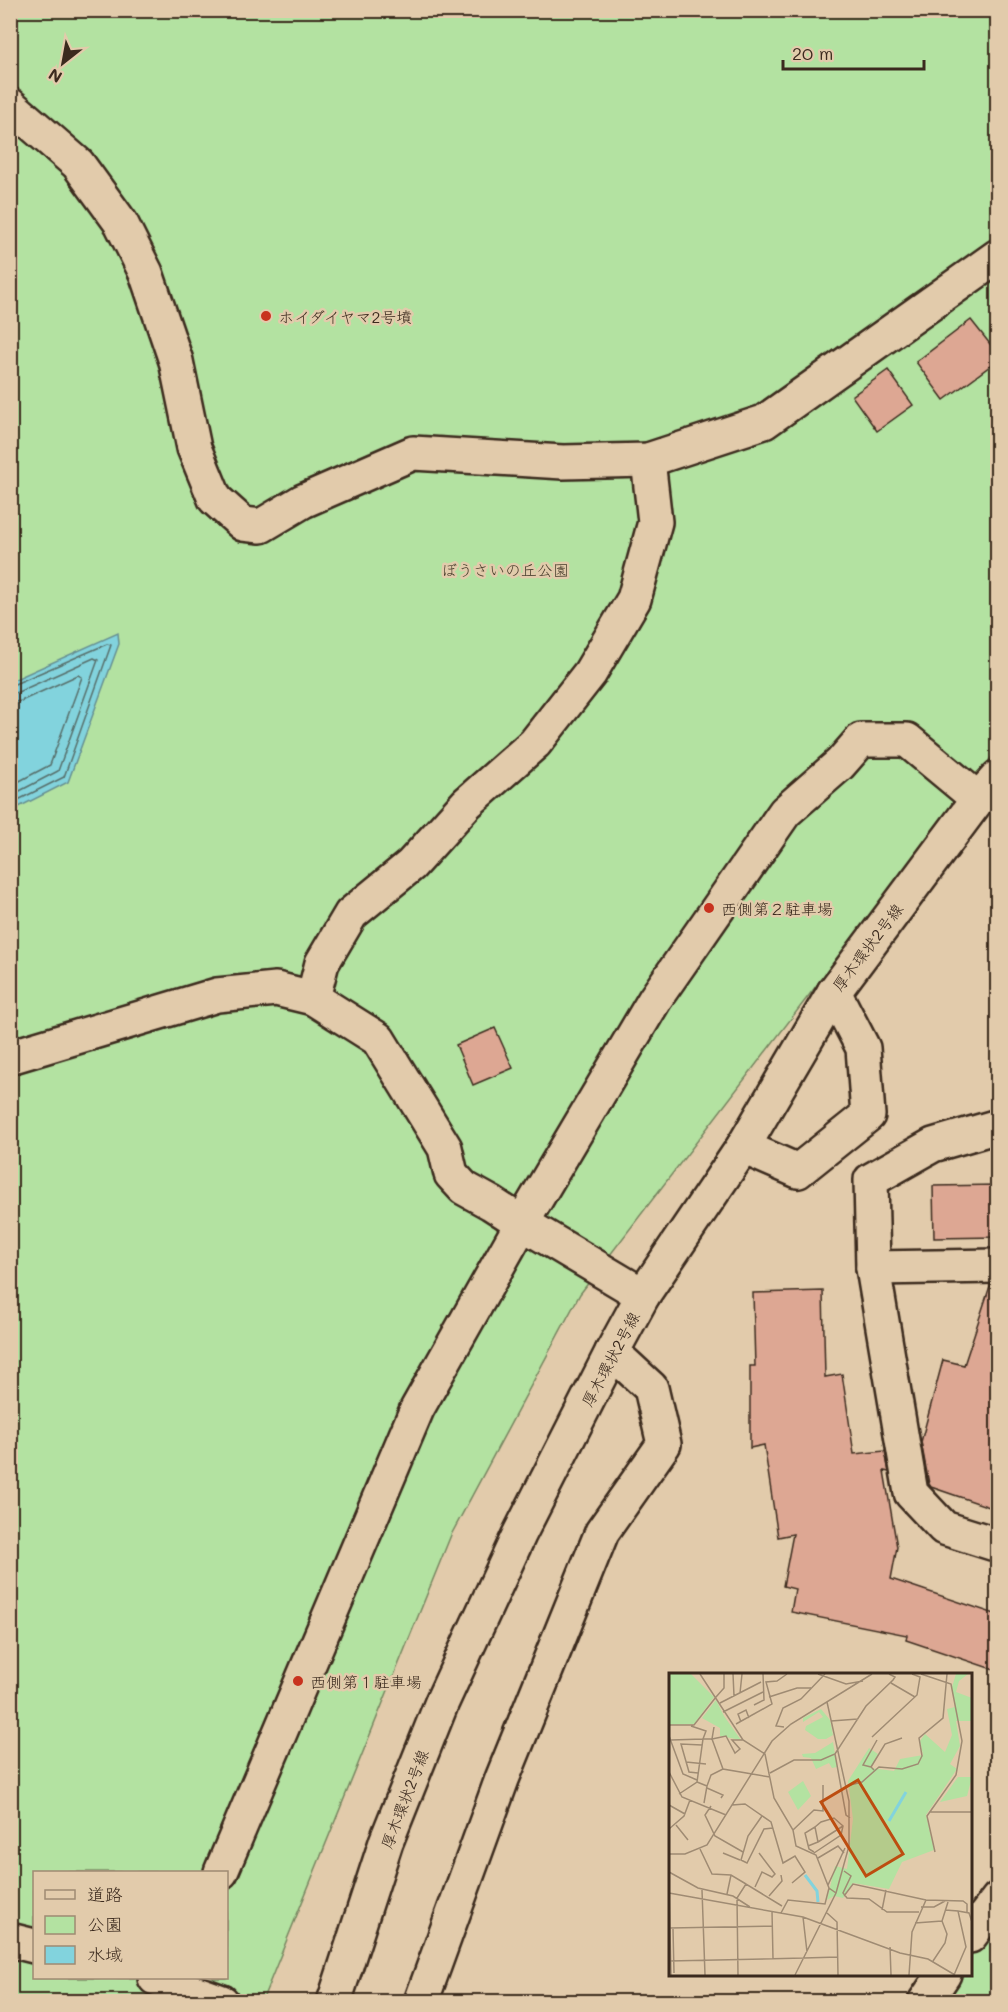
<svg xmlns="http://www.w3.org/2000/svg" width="1008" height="2012" font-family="Mali,'Klee One',sans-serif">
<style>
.green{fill:#b3e2a1;stroke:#778660;stroke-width:1.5;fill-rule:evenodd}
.water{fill:#82d3dd;stroke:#668f91;stroke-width:1.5}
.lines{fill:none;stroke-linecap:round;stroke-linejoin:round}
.shore{stroke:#576e6a;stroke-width:1.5}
.building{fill:#dda793;stroke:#3b2a1e;stroke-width:1.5}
.minor-casing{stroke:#3b2a1e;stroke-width:38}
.minor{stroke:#e2cbab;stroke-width:33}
.poi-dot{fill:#c8321e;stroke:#e2cbab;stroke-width:2}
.labels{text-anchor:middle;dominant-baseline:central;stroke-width:5;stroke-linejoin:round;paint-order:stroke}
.poi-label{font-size:16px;fill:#3b2a1e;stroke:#e2cbab;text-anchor:start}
.park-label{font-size:16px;fill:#473c2b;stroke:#e2cbab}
.street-label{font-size:16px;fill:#3b2a1e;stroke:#e2cbab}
.inset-river{fill:none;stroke:#82d3dd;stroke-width:3}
.inset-road{fill:none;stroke:#9f8b73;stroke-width:1.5}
.view{fill:#bd4d10;fill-opacity:0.15;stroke:#bd4d10;stroke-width:3}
.inset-edge{fill:none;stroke:#3b2a1e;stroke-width:3}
</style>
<rect width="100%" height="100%" fill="#e2cbab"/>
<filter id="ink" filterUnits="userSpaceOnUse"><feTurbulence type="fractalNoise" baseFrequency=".0167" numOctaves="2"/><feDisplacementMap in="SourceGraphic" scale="12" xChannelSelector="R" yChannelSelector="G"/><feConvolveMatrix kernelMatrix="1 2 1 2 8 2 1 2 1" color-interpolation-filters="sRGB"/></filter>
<g filter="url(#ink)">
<!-- green -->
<g class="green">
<path d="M11,11H997V750L580,1294L451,1535L262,2001L11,2002ZM34,1872H226V1978H34Z"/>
<path d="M997,1912V2001L938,2002L954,1975L970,1974L971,1950Z"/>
</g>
<!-- water -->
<path class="water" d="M118,633L119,644L68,782L11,811V681Z"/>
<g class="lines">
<!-- shore -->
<g class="shore">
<path d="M10,686L107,644L111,645L64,777L10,804"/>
<path d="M10,694L18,692L94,658L98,660L58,771L10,796"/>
<path d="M10,703L21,701L78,675L82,677L50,765L10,786"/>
</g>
</g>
<!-- building -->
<g class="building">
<path d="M971,320L998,354V360L944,400L916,362Z"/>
<path d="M888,370L913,405L877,431L852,396Z"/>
<path d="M495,1028L513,1068L473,1085L456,1045Z"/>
<path d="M998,1185V1237L934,1238L933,1186Z"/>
<path d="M990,1286L998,1287V1510L931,1487L929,1484L921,1442L943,1360L964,1365Z"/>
<path d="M823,1291L825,1377L842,1374L854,1454L885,1451L889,1472L884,1471L897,1547L891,1579L998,1615V1671L906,1640L907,1635L791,1612L795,1589L783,1586L793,1534L778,1537L764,1445L750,1448V1366H755L753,1293Z"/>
</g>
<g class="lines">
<defs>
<g id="minor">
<path d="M10,105L78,164L121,223L146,273L176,361L194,448L215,499L243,524L261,526L303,501L413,453L563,462L648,460L764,422L998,256"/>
<path d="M313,998L322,963L351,914L411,865L467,803L535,743L590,673L634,599L655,522L648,460"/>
<path d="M10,1057L217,995L276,989L313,998L378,1039L445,1148L451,1174L464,1188L491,1203L522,1223L643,1295"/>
<path d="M998,1126L933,1145L871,1180L873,1268L911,1493L944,1528L998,1545"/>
<path d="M743,1147L798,1171L868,1115L863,1048L834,992"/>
<path d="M873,1268L998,1266"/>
<path d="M221,1872L417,1409L522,1223L655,999L785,812L840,764L861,740H907L978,799"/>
<path d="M970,1936L998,1899"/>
<path d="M10,1940L34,1946"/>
<path d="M155,1978L222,2002"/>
<path d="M334,2002L386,1842L442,1702L519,1535L612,1352L643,1295L743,1147L834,992L978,799L998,777"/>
<path d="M421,2002L502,1779L602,1532L664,1444L651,1388L612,1352"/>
<path d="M925,2002L944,1974"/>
</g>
</defs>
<!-- minor casing -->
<use href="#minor" class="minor-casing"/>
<!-- minor -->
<use href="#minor" class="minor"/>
</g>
</g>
<!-- markers -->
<g class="poi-dot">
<circle cx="266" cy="316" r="6"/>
<circle cx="709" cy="908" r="6"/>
<circle cx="298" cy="1681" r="6"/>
</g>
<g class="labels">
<!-- poi labels -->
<g class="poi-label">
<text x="278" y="316">ホイダイヤマ2号墳</text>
<text x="721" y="908">西側第２駐車場</text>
<text x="310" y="1681">西側第１駐車場</text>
</g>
<!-- park labels -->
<g class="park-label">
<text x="505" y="569">ぼうさいの丘公園</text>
</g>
<!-- street labels -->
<g class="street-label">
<text transform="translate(867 947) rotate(-53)">厚木環状2号線</text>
<text transform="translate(610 1359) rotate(-62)">厚木環状2号線</text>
<text transform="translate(404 1799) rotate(-69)">厚木環状2号線</text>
</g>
</g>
<!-- overview -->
<g transform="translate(669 1673)">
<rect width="303" height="303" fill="#e2cbab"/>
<path d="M0,1H22L45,24L25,51L0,52ZM287,1H299L290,8L287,19L303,25V48H287L291,73L281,91L288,96L257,142L265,177L233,189L220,216L184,210L174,225L165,223L158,227L166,193L178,196L184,146L179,108L200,75L209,81L202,95L225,98L231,86L254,82L251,68L256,61L276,79L283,62L278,36L286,34L283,14ZM47,27L55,43L72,67L51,63V55L33,45ZM152,36L161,47L164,62L157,66H149L136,57L137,53L154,44L150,39L134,49V45ZM164,69L168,94L163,95L160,90L147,96L142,85L134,84L133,81L146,80ZM289,104H303L298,123L271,129ZM134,108L142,123L129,137L119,119Z" fill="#b3e2a1"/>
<path class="inset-river" d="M220,148L237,119M136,202L148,218L149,229"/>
<path class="inset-road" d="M31,1L74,67L96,81L105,125L124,157L127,173L147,182L160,215L167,220M64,1L65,23M149,1L177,11L194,8M252,1L282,11L293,68L287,102L258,143L266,179M222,10L246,24M71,20L73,1M47,24L55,15V1M100,24L128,15H142M51,30L92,9M85,32L95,27L94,1M54,39L94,19M162,48L189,46M72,49L69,41L77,37L80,45M67,51L103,31L97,9L108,8L118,1M0,52H25L47,24M45,54L43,66L57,63L66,80L71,76L63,67H74M115,54L107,53L114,35L132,26L156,1M0,63L14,101L28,107M203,64L248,22L251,4L243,1M2,67L34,66L37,58L22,53M166,81L177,142L181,145M17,89L37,91M202,94L194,92L208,67M205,97L202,94L216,71L233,65M0,99L13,124L57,142M29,100L20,99L12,71L33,72M101,100L125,87H152L166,81L197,33L224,7L226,4L220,1M28,109L38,113L35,130M38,113L42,102L54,96M177,113L193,109L210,94L233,96L249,91L253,83L250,65L274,45L278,1M38,115L54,122L52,125M10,121L28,109L34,66H43L54,96L101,104M0,132L16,141M63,132L76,131L102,149L114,190L126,183L136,199L123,210M42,133L36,142L46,163L74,179M261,139H303M93,143L79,163L72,187L78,190L95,156L104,155M7,152L19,167M0,156L15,143L21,127M124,157L145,137L154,138V112M149,169L174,153M139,173L149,169L146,154L152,149L165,145L174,153L172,162L145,180M31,176L43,201L62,202L77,211M145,179L140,176L136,160L146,154M54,180L71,187M0,181H16L38,172L103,68L122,51L203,1M149,185L169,173L175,180M175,198L182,203L174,220L178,225L200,226L218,239H250M0,199L29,215L64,223L81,234M159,212L176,175M86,214L93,199L103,204L106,201L90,180M0,215L2,302M33,217L36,302M0,220L134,244L231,280L259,286L286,302M58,221L62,202M100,223L113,208L112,202M175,223L184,211L257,227L294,228L298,231V239M252,234H265L276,228M213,237L217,217M276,237L289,238L297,274L285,302M103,238L104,286M289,238L300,240L303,249M112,240L119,227L156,231L160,215M158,240L168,249L169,302M134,244L138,279M246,250L273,248M1,255L103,253M4,256L5,300M221,274L222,302M135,285L169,284M0,288L135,285M264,288L276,270L278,261L273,248L279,229M69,302L68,225L77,211L113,233M126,302L167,220L180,173V128L158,29M240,302L243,259L257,227"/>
<path class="view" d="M189,107L234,181L197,203L152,129Z"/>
<rect width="303" height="303" class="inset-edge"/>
</g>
<!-- margin -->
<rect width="1008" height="2012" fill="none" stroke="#e2cbab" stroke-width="36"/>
<rect x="18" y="18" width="972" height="1976" fill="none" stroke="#3b2a1e" stroke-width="2" filter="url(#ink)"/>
<!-- legend -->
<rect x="33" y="1871" width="195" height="108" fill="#e2cbab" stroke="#9f8b73" stroke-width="1.5"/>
<rect x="45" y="1890" width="30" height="9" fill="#e2cbab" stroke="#9f8b73" stroke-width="1.5"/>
<text x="87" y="1901" font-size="18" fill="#3b2a1e">道路</text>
<rect x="45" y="1916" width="30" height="18" fill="#b3e2a1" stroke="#9f8b73" stroke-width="1.5"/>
<text x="87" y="1931" font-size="18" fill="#3b2a1e">公園</text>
<rect x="45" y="1946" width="30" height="18" fill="#82d3dd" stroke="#9f8b73" stroke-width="1.5"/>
<text x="87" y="1961" font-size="18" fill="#3b2a1e">水域</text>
<!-- north arrow -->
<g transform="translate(63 63) rotate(211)" stroke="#e2cbab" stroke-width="4.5" paint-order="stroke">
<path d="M0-4.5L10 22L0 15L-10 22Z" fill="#3b2a1e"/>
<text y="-9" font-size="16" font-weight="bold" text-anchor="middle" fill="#3b2a1e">N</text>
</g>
<!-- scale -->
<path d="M783 60v9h141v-9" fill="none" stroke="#3b2a1e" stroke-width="3"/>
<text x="792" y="60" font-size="18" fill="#3b2a1e" stroke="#e2cbab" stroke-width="4.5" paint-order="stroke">20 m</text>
</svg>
